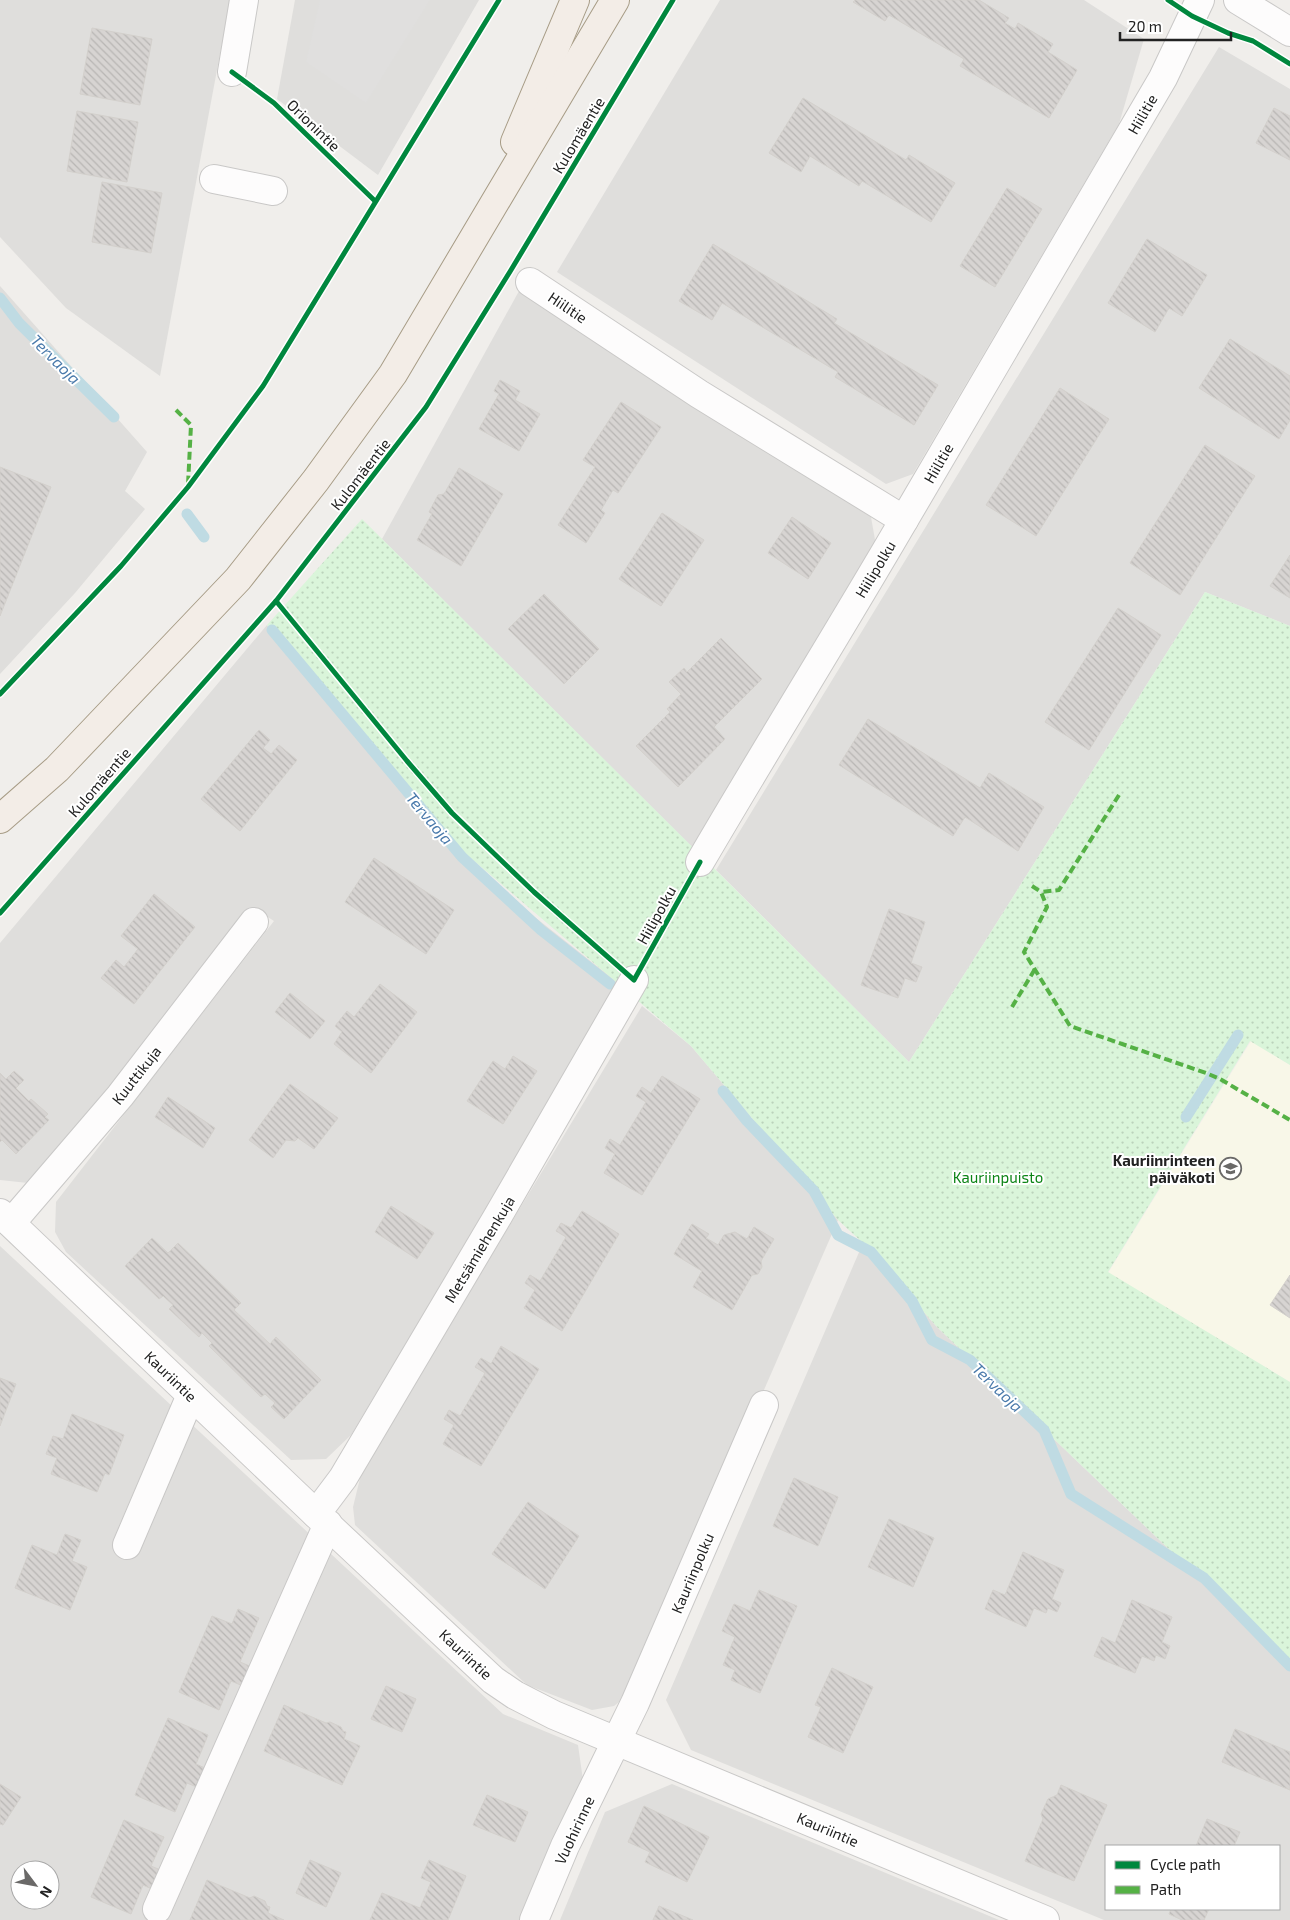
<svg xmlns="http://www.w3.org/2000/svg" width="1290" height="1920" font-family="'Exo 2',sans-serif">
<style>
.residential{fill:#dfdedc;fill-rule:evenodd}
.education{fill:#f8f7e8}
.park{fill:url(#park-dots)}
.parking{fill:#e0dfde}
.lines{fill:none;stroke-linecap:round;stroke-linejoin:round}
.stream{stroke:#bfdbe3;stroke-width:11}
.building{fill:url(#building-back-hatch);stroke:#d3d0cc}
.minor-casing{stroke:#c9c8c7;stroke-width:30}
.major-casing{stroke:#a79c86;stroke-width:30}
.minor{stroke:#fdfcfc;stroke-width:28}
.major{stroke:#f3ede7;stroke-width:28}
.quiet{stroke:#55b145;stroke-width:4;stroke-dasharray:8 4;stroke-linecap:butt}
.cycleway-casing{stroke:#fff;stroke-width:8}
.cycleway{stroke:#00873e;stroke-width:5}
.labels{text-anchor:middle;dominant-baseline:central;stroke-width:4;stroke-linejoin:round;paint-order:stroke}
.street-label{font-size:15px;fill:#222;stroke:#fff}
.poi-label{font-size:15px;font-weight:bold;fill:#222;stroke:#fff;text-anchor:end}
.park-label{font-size:15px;fill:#0c8416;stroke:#fff}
.water-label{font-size:16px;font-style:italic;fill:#4a7aab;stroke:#fff}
</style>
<defs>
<pattern id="park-dots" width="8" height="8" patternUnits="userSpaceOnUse" patternTransform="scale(1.25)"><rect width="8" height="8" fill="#daf5da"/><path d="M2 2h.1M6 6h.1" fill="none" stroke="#bbd2bb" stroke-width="1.8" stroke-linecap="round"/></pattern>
<pattern id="building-back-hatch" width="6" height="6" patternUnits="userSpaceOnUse" patternTransform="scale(1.25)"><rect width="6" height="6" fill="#d7d4d2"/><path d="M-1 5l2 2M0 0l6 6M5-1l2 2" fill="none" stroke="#b8b6b4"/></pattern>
</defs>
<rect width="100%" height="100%" fill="#f0eeeb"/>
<!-- residential -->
<g class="residential">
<path d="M0,0H230L160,376L66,308L0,237Z"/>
<path d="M295,0H479L378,175L277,99Z"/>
<path d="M720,0H1084L1144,39L1119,124L913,474L886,484L557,272Z"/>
<path d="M1219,47L1290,89V626L1205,592L909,1062L716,870Z"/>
<path d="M0,286L147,452L125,491L145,509L75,593L0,674Z"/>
<path d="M519,291L871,517L877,551L696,851L382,539Z"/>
<path d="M267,625L432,825L536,918L621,985L351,1435L326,1459L291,1460L66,1252L55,1232L56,1202L274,921L254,908L49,1168L28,1183L0,1180V943Z"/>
<path d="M642,1006L691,1046L838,1220L633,1691L614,1706L592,1710L527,1685L355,1525L353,1507L362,1470Z"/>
<path d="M863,1243L937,1327L1290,1665V1920H1104L691,1750L666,1700ZM1106,1846H1279V1909H1106Z"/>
<path d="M0,1246L503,1714L578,1745L583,1780L525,1920H0ZM20,1870H50V1900H20Z"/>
<path d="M672,1784L999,1920H560L605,1812Z"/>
</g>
<!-- education -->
<path class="education" d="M1251,1041L1290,1065V1382L1108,1273Z"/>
<!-- park -->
<path class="park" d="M362,519L909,1062L1205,592L1290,626V1065L1250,1041L1108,1272L1290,1382V1665L937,1327L863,1243L838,1220L691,1046L432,825L267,625Z"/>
<!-- parking -->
<path class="parking" d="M320,0H430L366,103L306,62Z"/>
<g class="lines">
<!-- stream -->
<g class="stream">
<path d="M0,298L19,323L114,417"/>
<path d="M187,514L204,537"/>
<path d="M272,630L462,857L541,930L610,984"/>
<path d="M723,1091L747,1121L814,1191L838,1235L871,1252L912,1301L932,1340L970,1360L1044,1430L1071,1494L1204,1578L1290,1666"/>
<path d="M1186,1117L1238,1035"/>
</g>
</g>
<!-- building -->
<g class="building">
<path d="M855,0H979L1009,18L1005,23L1015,29L1018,23L1053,44L1048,52L1077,70L1049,118L960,66L964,59L889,15L885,21L853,2Z"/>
<path d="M92,28L152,39L140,105L80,94Z"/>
<path d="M803,98L906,160L909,155L955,183L931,222L862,181L859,186L810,156L801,172L769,153Z"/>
<path d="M1274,108L1290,116V160L1256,143Z"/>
<path d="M77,111L138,122L127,182L67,171Z"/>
<path d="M102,182L162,193L151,253L92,242Z"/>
<path d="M1007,188L1042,209L995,287L960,266Z"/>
<path d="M1147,239L1207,275L1182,316L1169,308L1155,332L1108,303Z"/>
<path d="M713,244L837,319L834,323L938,385L914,425L835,377L838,372L722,303L712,320L679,301Z"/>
<path d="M1230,339L1290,376V420L1279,439L1199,388Z"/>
<path d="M500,380L520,391L515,400L540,414L519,451L479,429L499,394L494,391Z"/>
<path d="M1060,388L1109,419L1036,536L986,505Z"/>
<path d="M621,402L661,427L618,493L613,490L601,510L605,513L586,543L558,525L595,467L583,460Z"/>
<path d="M1205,445L1255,476L1180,595L1130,563Z"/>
<path d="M0,467L51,487L0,616Z"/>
<path d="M459,468L503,494L461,566L417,540L432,514L429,512L438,495L444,494Z"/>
<path d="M662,513L704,540L661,606L619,579Z"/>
<path d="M792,517L831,543L808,579L768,553Z"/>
<path d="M1290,555V598L1270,586Z"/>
<path d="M544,594L599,649L564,684L508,629Z"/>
<path d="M1118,608L1161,635L1089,750L1045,722Z"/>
<path d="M721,638L762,679L714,727L725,739L678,787L636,746L670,712L667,709L681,694L669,682L684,668L687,672Z"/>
<path d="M868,719L980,788L989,773L1044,807L1018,851L965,817L953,836L839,765Z"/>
<path d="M259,730L270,740L263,748L271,754L279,745L297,760L240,831L201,799Z"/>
<path d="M374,858L454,910L426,954L345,902Z"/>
<path d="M154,894L195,927L134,1004L101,978L116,960L124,967L138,949L121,936Z"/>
<path d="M889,909L925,922L911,963L922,967L916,982L905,978L898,998L861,985Z"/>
<path d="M380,984L417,1012L371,1073L334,1044L342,1032L335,1026L347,1011L354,1017Z"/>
<path d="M290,993L325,1021L310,1039L275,1012Z"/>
<path d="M513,1056L537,1071L503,1124L467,1101L493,1061L505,1069Z"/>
<path d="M14,1071L24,1080L16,1088L29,1101L31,1099L48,1114L45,1117L49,1120L16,1154L2,1140L0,1142V1073L6,1079Z"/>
<path d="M662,1076L700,1099L642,1195L604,1173L615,1154L605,1148L610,1139L620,1145L646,1102L636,1096L642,1087L651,1093Z"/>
<path d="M290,1084L338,1118L314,1149L298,1138L295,1141L286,1140L273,1158L249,1140Z"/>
<path d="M168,1097L215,1128L203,1148L155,1117Z"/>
<path d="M391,1206L434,1233L417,1259L375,1232Z"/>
<path d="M582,1211L619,1234L562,1331L524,1308L535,1290L525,1283L530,1275L540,1281L566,1237L556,1231L561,1223L571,1228Z"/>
<path d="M692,1224L709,1234L706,1238L718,1245L724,1235L735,1232L747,1239L754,1227L774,1239L761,1261L762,1267L758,1274L752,1275L732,1310L693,1287L702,1271L674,1254Z"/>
<path d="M152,1238L168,1253L178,1243L241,1303L234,1310L270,1344L276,1337L321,1380L284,1419L271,1407L275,1403L265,1394L261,1397L209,1346L212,1343L202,1333L199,1337L169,1309L173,1305L163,1296L159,1299L125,1266Z"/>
<path d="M1290,1275V1318L1270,1305Z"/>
<path d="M501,1346L539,1369L481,1466L443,1444L454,1425L444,1419L449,1410L460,1416L485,1373L475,1367L481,1358L491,1364Z"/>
<path d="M0,1378L16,1384L0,1426Z"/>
<path d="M72,1414L124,1435L109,1475L105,1473L97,1492L51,1474L57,1458L46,1454L53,1436L63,1439Z"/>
<path d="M794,1478L838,1497L818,1546L773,1526Z"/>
<path d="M528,1502L579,1536L545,1589L492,1554Z"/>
<path d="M889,1519L934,1538L913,1587L868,1567Z"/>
<path d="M65,1534L81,1540L72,1561L87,1567L70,1610L15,1588L32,1545L57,1555Z"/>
<path d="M1023,1552L1064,1570L1052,1599L1061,1603L1057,1612L1048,1608L1046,1613L1034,1608L1026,1627L985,1609L993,1590L1005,1595Z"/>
<path d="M759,1590L797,1606L760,1693L731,1680L735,1670L723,1665L735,1637L722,1631L734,1604L750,1611Z"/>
<path d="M1132,1600L1172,1617L1162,1642L1170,1646L1165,1659L1156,1655L1154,1661L1142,1656L1135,1673L1094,1656L1102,1637L1115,1643Z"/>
<path d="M238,1609L259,1618L240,1662L252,1667L243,1686L231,1681L219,1710L179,1692L212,1616L232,1624Z"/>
<path d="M832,1668L873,1687L843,1753L808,1737L821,1707L815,1705Z"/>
<path d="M386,1686L416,1699L402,1732L371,1719Z"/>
<path d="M284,1705L326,1723L330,1722L341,1727L343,1731L346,1732L344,1739L360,1746L342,1785L264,1751Z"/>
<path d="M168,1718L208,1735L196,1764L207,1769L199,1788L187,1783L175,1812L135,1795Z"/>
<path d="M1235,1729L1290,1752V1790L1222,1762Z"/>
<path d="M0,1784L21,1797L3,1825L0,1824Z"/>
<path d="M1061,1785L1107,1805L1074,1881L1025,1861L1043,1819L1041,1814L1048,1799L1057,1795Z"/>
<path d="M487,1795L528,1812L515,1842L473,1825Z"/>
<path d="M644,1806L709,1837L687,1882L645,1862L650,1852L628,1842Z"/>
<path d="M1207,1819L1240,1832L1234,1846H1196Z"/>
<path d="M124,1820L164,1837L151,1866L163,1871L154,1890L143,1885L131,1914L91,1897Z"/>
<path d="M310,1860L341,1873L326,1907L296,1893Z"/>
<path d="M429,1860L466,1876L448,1920H370L382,1893L420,1908L431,1882L421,1878Z"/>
<path d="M207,1880L250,1898L254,1896L265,1901L267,1906L270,1907L268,1913L284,1920H190Z"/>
<path d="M659,1906L693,1920H653Z"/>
<path d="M1171,1909H1209L1204,1920H1182L1169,1914Z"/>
</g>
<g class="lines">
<defs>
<g id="minor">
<path d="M1238,0L1290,32"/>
<path d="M232,72L244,0"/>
<path d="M214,179L273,191"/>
<path d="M530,282L699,394L904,520L1163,78L1200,0"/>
<path d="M700,862C767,747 837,635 904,520"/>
<path d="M0,1213L316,1514L493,1680L515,1695L554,1715L1045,1920"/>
<path d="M11,1223L120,1096L254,922"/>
<path d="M316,1514L343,1478L498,1216L634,980"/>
<path d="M127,1545L191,1395"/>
<path d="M157,1909L328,1524"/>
<path d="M534,1920L565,1846L635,1703L764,1405"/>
</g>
<g id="major">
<path d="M515,142L575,0"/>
<path d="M0,819L57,769L238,579L316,480L393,374L615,0"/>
</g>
</defs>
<!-- minor casing -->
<use href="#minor" class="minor-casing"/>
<!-- major casing -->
<use href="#major" class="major-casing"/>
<!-- minor -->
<use href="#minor" class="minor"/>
<!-- major -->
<use href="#major" class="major"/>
<!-- quiet -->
<g class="quiet">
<path d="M176,410L191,425L188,485"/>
<path d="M1119,795L1059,890L1041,892L1047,907L1024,952L1070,1026L1206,1073L1220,1079L1290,1120"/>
<path d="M1032,886L1041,892"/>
<path d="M1012,1007L1035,969"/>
</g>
<defs>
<g id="cycleway">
<path d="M1168,0L1192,16L1228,33L1253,41L1290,64"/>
<path d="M232,72L274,103L375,201"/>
<path d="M276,601L407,761L452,813L534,892L634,980L700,862"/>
<path d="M0,694L121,566L188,487L263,386L499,0"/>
<path d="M0,913L276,601L426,407L511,270L673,0"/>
</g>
</defs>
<!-- cycleway casing -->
<use href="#cycleway" class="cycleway-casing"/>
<!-- cycleway -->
<use href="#cycleway" class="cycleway"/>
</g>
<!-- icons -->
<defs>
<symbol id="school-ring" viewBox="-11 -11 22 22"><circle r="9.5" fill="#fff" stroke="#6a6968" stroke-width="1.5"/><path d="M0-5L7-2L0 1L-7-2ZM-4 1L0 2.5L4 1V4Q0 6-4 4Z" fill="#6a6968"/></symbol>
</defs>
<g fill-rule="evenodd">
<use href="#school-ring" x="1218" y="1156" width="25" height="25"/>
</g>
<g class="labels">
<!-- street labels -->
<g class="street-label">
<text transform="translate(1142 114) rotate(-60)">Hiilitie</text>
<text transform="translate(314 125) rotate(44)">Orionintie</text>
<text transform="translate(578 135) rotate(-59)">Kulomäentie</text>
<text transform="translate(568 307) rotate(34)">Hiilitie</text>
<text transform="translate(938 463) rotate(-60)">Hiilitie</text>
<text transform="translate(360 474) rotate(-52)">Kulomäentie</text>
<text transform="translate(875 569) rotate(-59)">Hiilipolku</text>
<text transform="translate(99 782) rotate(-49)">Kulomäentie</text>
<text transform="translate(656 915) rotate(-61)">Hiilipolku</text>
<text transform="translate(136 1075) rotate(-52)">Kuuttikuja</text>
<text transform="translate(479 1249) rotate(-59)">Metsämiehenkuja</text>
<text transform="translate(171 1376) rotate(44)">Kauriintie</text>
<text transform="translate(692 1573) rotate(-67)">Kauriinpolku</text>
<text transform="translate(466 1654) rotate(43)">Kauriintie</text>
<text transform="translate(828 1829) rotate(23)">Kauriintie</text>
<text transform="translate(574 1830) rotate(-65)">Vuohirinne</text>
</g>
<!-- poi labels -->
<g class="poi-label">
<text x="1215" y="1160">Kauriinrinteen<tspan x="1215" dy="17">päiväkoti</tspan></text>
</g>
<!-- park labels -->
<g class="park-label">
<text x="998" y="1177">Kauriinpuisto</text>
</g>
<!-- water labels -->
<g class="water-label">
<text transform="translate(56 359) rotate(45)">Tervaoja</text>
<text transform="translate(430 818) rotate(50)">Tervaoja</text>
<text transform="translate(998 1387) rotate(44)">Tervaoja</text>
</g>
</g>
<!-- legend -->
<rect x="1105" y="1845" width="175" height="65" fill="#ffffff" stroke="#a7a7a7"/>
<rect x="1115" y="1861" width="25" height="8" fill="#00873e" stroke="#a7a7a7"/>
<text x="1150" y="1870" font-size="15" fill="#222222">Cycle path</text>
<rect x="1115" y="1886" width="25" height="8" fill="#55b145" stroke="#a7a7a7"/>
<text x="1150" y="1895" font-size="15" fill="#222222">Path</text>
<!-- north arrow -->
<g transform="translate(35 1885) rotate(122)"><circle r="24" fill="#ffffff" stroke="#a7a7a7"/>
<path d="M0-4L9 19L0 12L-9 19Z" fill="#6a6968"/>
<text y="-8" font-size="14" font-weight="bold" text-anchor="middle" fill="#222222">N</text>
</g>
<!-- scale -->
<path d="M1120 32v8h111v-8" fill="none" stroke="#222222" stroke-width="2.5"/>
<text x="1128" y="32" font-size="15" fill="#222222" stroke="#ffffff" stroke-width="4" paint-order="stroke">20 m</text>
</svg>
